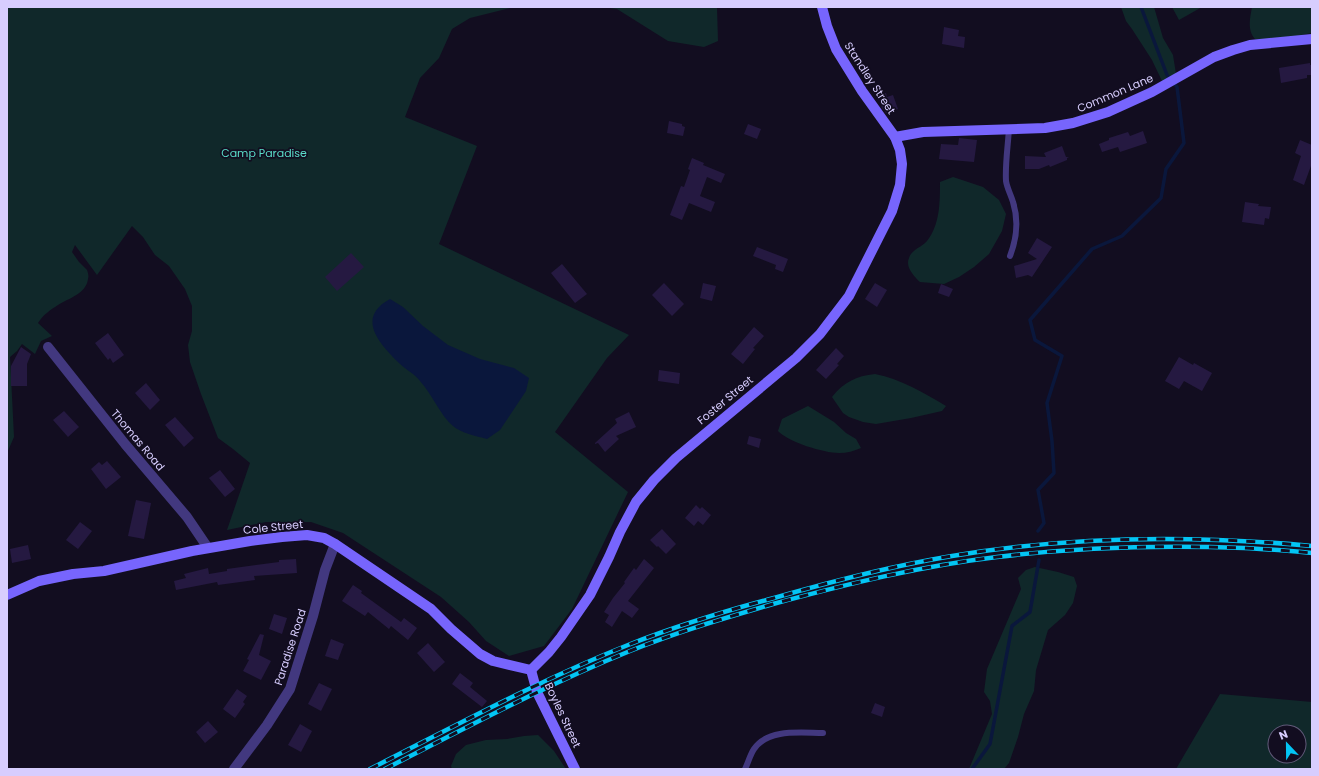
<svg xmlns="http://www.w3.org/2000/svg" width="1319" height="776" font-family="Poppins,sans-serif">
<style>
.green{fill:#10282a;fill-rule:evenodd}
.water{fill:#0a173c}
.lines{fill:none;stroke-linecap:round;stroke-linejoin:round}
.stream{stroke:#0a173c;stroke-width:3.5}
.building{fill:#251941}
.lane{stroke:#42387f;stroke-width:6}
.street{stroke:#42387f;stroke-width:10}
.secondary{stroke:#7765fd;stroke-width:10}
.rail-casing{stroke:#03c5f4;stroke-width:4.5}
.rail{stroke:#120d20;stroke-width:3;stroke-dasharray:9;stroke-linecap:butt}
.labels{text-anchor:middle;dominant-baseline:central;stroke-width:3.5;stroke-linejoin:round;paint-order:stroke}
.street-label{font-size:11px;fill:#d7cdfe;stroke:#120d20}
.park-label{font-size:11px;fill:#5addc9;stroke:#120d20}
</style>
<rect width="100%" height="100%" fill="#120d20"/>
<!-- green -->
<g class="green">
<path d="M7,7H524L510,8L470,18L452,29L439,58L420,78L405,117L477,146L439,244L629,335L607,358L555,432L628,492L572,609L544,646L509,656L486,641L469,622L441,597L343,533L311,522H266L227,530L250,463L233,449L218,438L201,394L190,362L188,345L192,331V306L185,289L169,266L155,255L143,237L132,226L97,275L75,245L72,252L79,262L87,270C88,273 89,276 88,279C86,294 69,298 58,305C50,310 43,315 38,323L52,336L41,341L35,354L22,344L17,351L10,357L14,437L7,453Z"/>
<path d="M604,7H717L718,41L704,47L668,41L617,9Z"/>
<path d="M1121,7H1154L1163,38L1173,55L1176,74L1162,81L1152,60L1132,29L1126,21Z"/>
<path d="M1172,7H1202L1179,20Z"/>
<path d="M1252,7H1312V33L1301,35L1281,41L1255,39C1247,30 1250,18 1252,7Z"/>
<path d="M953,177L983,187L999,200L1006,214L1002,231L989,254L974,267L959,277L944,284L920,282C914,276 905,267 909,258C911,250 922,247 927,241C940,225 940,202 940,182Z"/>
<path d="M875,374C901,379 924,393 946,406L942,411L911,418L876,424L863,422L849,417L843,413L832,397C844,382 856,376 875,374Z"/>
<path d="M808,406L834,422L846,433L856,439L861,448C854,451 847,453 839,453C824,453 788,442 778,431L782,419Z"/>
<path d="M1035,567L1058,572L1074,577L1077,586L1073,603L1065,615L1048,630L1036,670L1034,691L1024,714L1018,737L1009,763L1004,769H969L992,714L990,701L984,692L987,669L1021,589L1018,578L1026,570Z"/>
<path d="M1220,694L1312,702V769H1176ZM1275,732H1299V756H1275Z"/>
<path d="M538,735L554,751L566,769H452L451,766L456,754L466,745L486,740L507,739L524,736Z"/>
</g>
<!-- water -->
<path class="water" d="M390,299L403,307L423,326L448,345L480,359L514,368L529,378L526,391L500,430L487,439C476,436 461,433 453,426C440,415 432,394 420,381C415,374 406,370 399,363C380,344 355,318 390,299Z"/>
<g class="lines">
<!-- stream -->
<g class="stream">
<path d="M1038,531L1044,523L1038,490L1054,473L1052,441L1047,403L1062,356L1035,340L1030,320L1092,249L1122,236L1161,198L1166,169L1184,143L1177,87L1167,75L1141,7"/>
<path d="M972,769L990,744L1012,626L1030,612L1039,560"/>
</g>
</g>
<!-- building -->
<g class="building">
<path d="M944,27L959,30L958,36L965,37L964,48L942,44Z"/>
<path d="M1310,63V65H1312V75H1307V78L1281,83L1279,68Z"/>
<path d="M886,93L887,97L893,95L898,109L886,113L882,108L878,95Z"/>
<path d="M669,121L682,124V126L685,127L683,136L667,133Z"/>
<path d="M748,124L761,129L757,139L744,134Z"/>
<path d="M1143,131L1147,143L1120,152L1118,147L1102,152L1099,144L1109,140V138L1128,132L1130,136Z"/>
<path d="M959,138L977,140L974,162L939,159L941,144L958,145Z"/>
<path d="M1300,140L1312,145V163L1304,185L1293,180L1301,156L1295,153Z"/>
<path d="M1062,146L1066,157H1069L1067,158V160L1050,167L1049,165L1039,169H1025V156L1046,157L1044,153Z"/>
<path d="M692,158L704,163L703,165L725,174L721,183L707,177L700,196L715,202L711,212L689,203L682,220L670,215L681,186L684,187L690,170L688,169Z"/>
<path d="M1245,202L1259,204L1258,206L1271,207L1269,219L1265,218L1264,225L1242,222Z"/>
<path d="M1037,238L1052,247L1032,277L1028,275L1016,278L1014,266L1037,259L1028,253Z"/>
<path d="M757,247L788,259L783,272L775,269L776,265L753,256Z"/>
<path d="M351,253L364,267L337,291L325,277Z"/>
<path d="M562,264L587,294L575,303L551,273Z"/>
<path d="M664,283L684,304L672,316L652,295Z"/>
<path d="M703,283L716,286L712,301L700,298Z"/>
<path d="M875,283L887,290L877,307L865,299Z"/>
<path d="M941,284L953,289L949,297L938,293Z"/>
<path d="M754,327L764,336L753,348L755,349L743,364L731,354Z"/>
<path d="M108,333L124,355L113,363L110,358L108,360L95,343Z"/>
<path d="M21,347L31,354L27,364V386H11V366Z"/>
<path d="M836,348L844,356L837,364L839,365L826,379L816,370Z"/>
<path d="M1179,357L1193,365L1194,363L1212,373L1202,391L1184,381L1179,389L1165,381Z"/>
<path d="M659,370L680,373L679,384L658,381Z"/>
<path d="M146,383L160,400L150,410L135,393Z"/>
<path d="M64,411L79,427L68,437L53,420Z"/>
<path d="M629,412L636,427L616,436L619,439L605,452L598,443L595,444V443L617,423L615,419Z"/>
<path d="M175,417L194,438L184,447L165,425Z"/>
<path d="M749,436L761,439L759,448L747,444Z"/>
<path d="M107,461L121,477L106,489L91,469L99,462L102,465Z"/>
<path d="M220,470L235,489L225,497L209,478Z"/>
<path d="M136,500L151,503L144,539L128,536Z"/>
<path d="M696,505L700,509L702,507L711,515L703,525L698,521L694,526L685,518Z"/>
<path d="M80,522L92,531L78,549L66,540Z"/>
<path d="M662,529L676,544L666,554L658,546L657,547L650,540Z"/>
<path d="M28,545L31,559L12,563L10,549Z"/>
<path d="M296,559L297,573L254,576L255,580L218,585L217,582L176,590L174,581L186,578L184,574L208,568L209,574L227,571V569L279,562V560Z"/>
<path d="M644,559L654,568L628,601L639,609L632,618L622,611L612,627L605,622L609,615L604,612L613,598L625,583L624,582L634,568L636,570Z"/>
<path d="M353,585L362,591L361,593L401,622L404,618L417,628L408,640L391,626L389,629L368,612L365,616L342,601Z"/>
<path d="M274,614L287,618L282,634L269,629Z"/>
<path d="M260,634L264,635L259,655L271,661L261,680L243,671L249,660L247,659Z"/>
<path d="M331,639L344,644L338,660L325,656Z"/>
<path d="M428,643L445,662L434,672L417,653Z"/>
<path d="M460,673L473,683L470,687L487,701L482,707L452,684Z"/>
<path d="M319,683L332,689L321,711L308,704Z"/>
<path d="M237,689L247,696L243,702L245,704L235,718L223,709Z"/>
<path d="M875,703L885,707L882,717L871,713Z"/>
<path d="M208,721L218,732L205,743L196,732Z"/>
<path d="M300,724L312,731L301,752L288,745Z"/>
</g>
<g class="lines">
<!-- lane -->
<g class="lane">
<path d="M1009,128C1008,146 1005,164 1006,181C1007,188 1011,195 1013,202C1019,221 1017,238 1010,256"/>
<path d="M745,769C748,763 750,755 754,749C768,728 802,733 823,733"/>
</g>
<!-- street -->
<g class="street">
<path d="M48,347L125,444L187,517L208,548"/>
<path d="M234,769L267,725L290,689L313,616L325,570L335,544"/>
</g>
<!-- secondary -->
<g class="secondary">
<path d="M895,137L923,132L1045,128L1073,123L1108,112L1152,92L1214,57L1233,50L1250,45L1312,39"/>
<path d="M7,595L39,581L73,574L104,571L192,551L250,541L282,537L307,535L324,538L335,544L431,609L451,629L480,654L493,661L531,670"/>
<path d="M531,670L549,652L561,637L590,595L609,557L620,532L636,502L654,480L676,458L796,358L820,334L849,296L892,211L900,185L902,164L900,150L895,137L862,91L836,49L827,26L822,7"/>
<path d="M531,670L537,692L575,769"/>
</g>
<defs>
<g id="rail">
<path d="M370,769C455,726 540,680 628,645C676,626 725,611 774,598C833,581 892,566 952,556C1070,536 1193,535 1312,546"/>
<path d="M385,769C466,728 546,685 630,651C677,632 725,618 773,604C847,584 921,566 997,557C1079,547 1162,545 1244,548C1267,549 1289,551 1312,553"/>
</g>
</defs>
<!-- rail casing -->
<use href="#rail" class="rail-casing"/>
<!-- rail -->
<use href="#rail" class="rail"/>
</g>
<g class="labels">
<!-- street labels -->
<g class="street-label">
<text transform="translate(870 78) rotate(57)">Standley Street</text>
<text transform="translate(1115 93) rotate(-23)">Common Lane</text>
<text transform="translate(725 400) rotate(-40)">Foster Street</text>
<text transform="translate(138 440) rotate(50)">Thomas Road</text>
<text transform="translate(273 527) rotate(-6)">Cole Street</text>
<text transform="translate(290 647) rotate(-72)">Paradise Road</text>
<text transform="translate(563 715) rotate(65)">Boyles Street</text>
</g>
<!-- park labels -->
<g class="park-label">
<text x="264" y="153">Camp Paradise</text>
</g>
</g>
<!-- border -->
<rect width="1319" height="776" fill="none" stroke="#d7cdfe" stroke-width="16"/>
<!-- north arrow -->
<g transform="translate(1287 744) rotate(338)"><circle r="19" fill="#120d20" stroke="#615a79"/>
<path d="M0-3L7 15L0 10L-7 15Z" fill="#03c5f4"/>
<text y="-6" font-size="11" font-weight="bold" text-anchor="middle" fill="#d7cdfe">N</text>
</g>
</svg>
